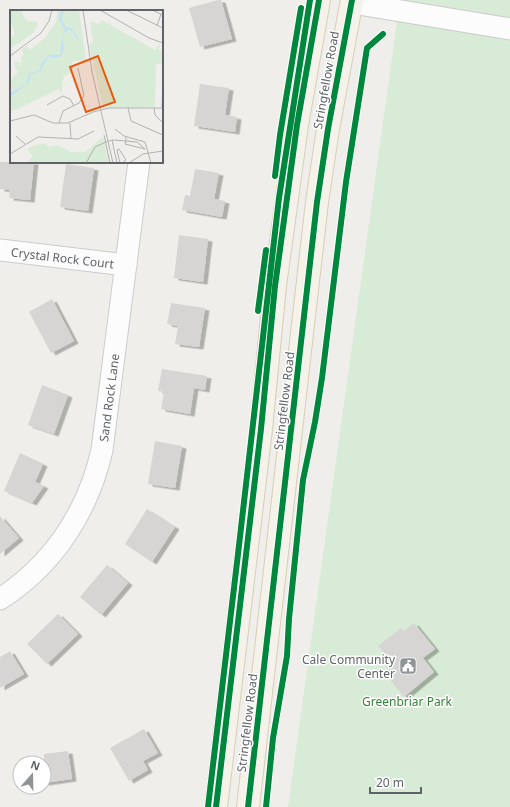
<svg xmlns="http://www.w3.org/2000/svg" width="510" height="807" font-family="'Noto Sans',sans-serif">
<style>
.green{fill:#d8ebd6}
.building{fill:#d6d5d3;filter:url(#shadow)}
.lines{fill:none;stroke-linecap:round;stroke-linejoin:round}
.minor-casing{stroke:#cbcccc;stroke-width:23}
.major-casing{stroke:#d7ceb8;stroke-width:24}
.minor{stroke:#fdfcfc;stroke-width:21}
.major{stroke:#f4f2e9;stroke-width:22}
.cycleway-casing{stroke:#fff;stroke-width:8}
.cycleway{stroke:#00873e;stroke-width:6}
.labels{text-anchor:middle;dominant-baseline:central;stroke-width:3;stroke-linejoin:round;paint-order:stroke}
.street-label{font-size:12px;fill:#5f6368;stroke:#fff}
.poi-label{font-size:12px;fill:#5f6368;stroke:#fff;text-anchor:end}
.park-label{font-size:12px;fill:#348238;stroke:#fff}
.inset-river{fill:none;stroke:#bfe0f9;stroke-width:2}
.inset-road{fill:none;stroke:#b1b2b2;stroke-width:1}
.view{fill:#e8590c;fill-opacity:0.15;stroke:#e8590c;stroke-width:2}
.inset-edge{fill:none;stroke:#5f6368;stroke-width:2}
</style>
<defs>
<filter id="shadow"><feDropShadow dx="4.5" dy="2.5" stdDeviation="0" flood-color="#0004"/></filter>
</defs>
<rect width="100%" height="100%" fill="#efeeea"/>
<!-- green -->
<path class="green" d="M400,0H510V807H288Z"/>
<!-- building -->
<g class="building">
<path d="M218,0H221L232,39L200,47L189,8Z"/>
<path d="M200,84L229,88L225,115L237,117L235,132L194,126Z"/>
<path d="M0,162H34L30,200L9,198L10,190L0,189Z"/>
<path d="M66,164L94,168L88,211L60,207Z"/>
<path d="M195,169L219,173L214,199L225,201L222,217L182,210L185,195L190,196Z"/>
<path d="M179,235L208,239L203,282L174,278Z"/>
<path d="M52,299L74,341L51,353L29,312Z"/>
<path d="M171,303L205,308L199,347L175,344L178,326L167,324Z"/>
<path d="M162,369L207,376L205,390L194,388L190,414L161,409L164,392L158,391Z"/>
<path d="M42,385L68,395L54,434L28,425Z"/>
<path d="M155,441L182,446L175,488L148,484Z"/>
<path d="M20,453L43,464L35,482L44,486L32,503L4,491Z"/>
<path d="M147,509L175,527L152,562L125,544Z"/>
<path d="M0,516L19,538L0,554Z"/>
<path d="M107,565L128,583L101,615L80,597Z"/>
<path d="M58,614L78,634L47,664L27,644Z"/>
<path d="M414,623L435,649L423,658L434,672L404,697L388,677L392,674L381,659L386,655L378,646L401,628L404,631Z"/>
<path d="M10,651L24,674L0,688V657Z"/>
<path d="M144,729L158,753L143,761L148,770L129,781L110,748Z"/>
<path d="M68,751L72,779L44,783V754Z"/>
</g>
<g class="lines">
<defs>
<g id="minor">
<path d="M352,3L510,29"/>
<path id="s1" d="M0,250L126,265"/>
<path id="s2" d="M0,599C53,565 88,512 102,450L139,162"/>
</g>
<g id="major">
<path d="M216,807L261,429L275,286L297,125L319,0"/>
<path d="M248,807L317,202L328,129L352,0"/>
</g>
</defs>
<!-- minor casing -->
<use href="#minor" class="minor-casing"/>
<!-- major casing -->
<use href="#major" class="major-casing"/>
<!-- minor -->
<use href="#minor" class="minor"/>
<!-- major -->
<use href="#major" class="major"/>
<defs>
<g id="cycleway">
<path d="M275,176L280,135L301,8"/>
<path d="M258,311L266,250"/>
<path d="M208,807L238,554L279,198L310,0"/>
<path d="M216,807L261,429L275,286L297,125L319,0"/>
<path d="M248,807L317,202L328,129L352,0"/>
<path d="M266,807L273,738L287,656L289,619L303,480L315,422L322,378L346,182L367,48L383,34"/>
</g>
</defs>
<!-- cycleway casing -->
<use href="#cycleway" class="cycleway-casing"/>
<!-- cycleway -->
<use href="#cycleway" class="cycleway"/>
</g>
<!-- icons -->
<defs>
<symbol id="civic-square" viewBox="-11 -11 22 22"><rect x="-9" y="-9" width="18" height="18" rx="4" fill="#919496" stroke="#fff"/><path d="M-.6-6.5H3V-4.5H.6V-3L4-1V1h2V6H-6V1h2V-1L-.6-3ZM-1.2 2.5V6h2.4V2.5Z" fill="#fff"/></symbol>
</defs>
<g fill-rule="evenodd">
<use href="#civic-square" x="398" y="656" width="20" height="20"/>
</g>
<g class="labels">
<!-- street labels -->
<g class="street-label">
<text transform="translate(326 80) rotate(-80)">Stringfellow Road</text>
<text stroke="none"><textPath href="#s1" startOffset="63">Crystal Rock Court</textPath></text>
<text stroke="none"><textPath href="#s2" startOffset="238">Sand Rock Lane</textPath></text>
<text transform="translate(284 401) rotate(-83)">Stringfellow Road</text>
<text transform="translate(247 723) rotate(-83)">Stringfellow Road</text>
</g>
<!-- poi labels -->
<g class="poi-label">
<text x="395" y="659">Cale Community<tspan x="395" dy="14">Center</tspan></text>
</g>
<!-- park labels -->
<g class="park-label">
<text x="407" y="701">Greenbriar Park</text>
</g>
</g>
<!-- overview -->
<g transform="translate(10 10)">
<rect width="153" height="153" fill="#efeeea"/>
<path d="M0,0H10L17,11L28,12V14L24,22L0,39V30L5,23L0,10ZM48,0H69L76,50L63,51L59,58L61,63L54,66L52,74H59L52,75L51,85L49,79L5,100H0V71L9,61L6,60L4,52H9L11,58V47L14,44L11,40L17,36L20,40L35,28L46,12ZM101,9L99,14L145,40L150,33L149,40L153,41V53L146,54L145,97L93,98L79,34L83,33L80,11L88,14L92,10L98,14ZM93,127L99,153H17L23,146L17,139L20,137L33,133L39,137L48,135L60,142H75Z" fill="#d8ebd6"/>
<path d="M59,17L61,18L69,30L73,31L68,30L60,19L57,20L52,26L54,38L51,46L45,48L39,46L30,61L20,65L19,72L0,87L1,83L16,74L19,64L30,60L31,54L39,45H50L53,22Z" fill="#bfe0f9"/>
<path class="inset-river" d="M53,0L50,9L56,20"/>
<path class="inset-road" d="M73,0L82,62L103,153M90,0L139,28L153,33M116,0L153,18M142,0L153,5M147,16L151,4M0,46L31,23L39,11L42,0M37,95L53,86L60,89L64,96M118,98L121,111L153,125M144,98L145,105L153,113M152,98L153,65M0,111L24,105L43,113H58L83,102L99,98H153M49,113L53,101L69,93L74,86L68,58M60,113L61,129M105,119L114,126L135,132L141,153M94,125L100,153M6,126L15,134M102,130L107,153M0,144L28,127L68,129L84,121M76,153L85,137L98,131L103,130L116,131L127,132L135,139L115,134L116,131V127M110,153L107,140L109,139L116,150L112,153M119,153L133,144L153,141"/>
<path class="view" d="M88,46L105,92L76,102L60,57Z"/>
<rect width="153" height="153" class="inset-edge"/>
</g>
<!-- north arrow -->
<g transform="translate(32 775) rotate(20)"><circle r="19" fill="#ffffff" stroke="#bfc1c3"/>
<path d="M0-3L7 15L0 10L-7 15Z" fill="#919496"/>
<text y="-6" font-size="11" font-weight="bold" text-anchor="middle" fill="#5f6368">N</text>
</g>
<!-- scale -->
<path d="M370 787v6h51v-6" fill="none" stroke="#5f6368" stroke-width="2"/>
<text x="376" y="787" font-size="12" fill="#5f6368" stroke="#ffffff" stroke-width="3" paint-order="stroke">20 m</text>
</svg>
